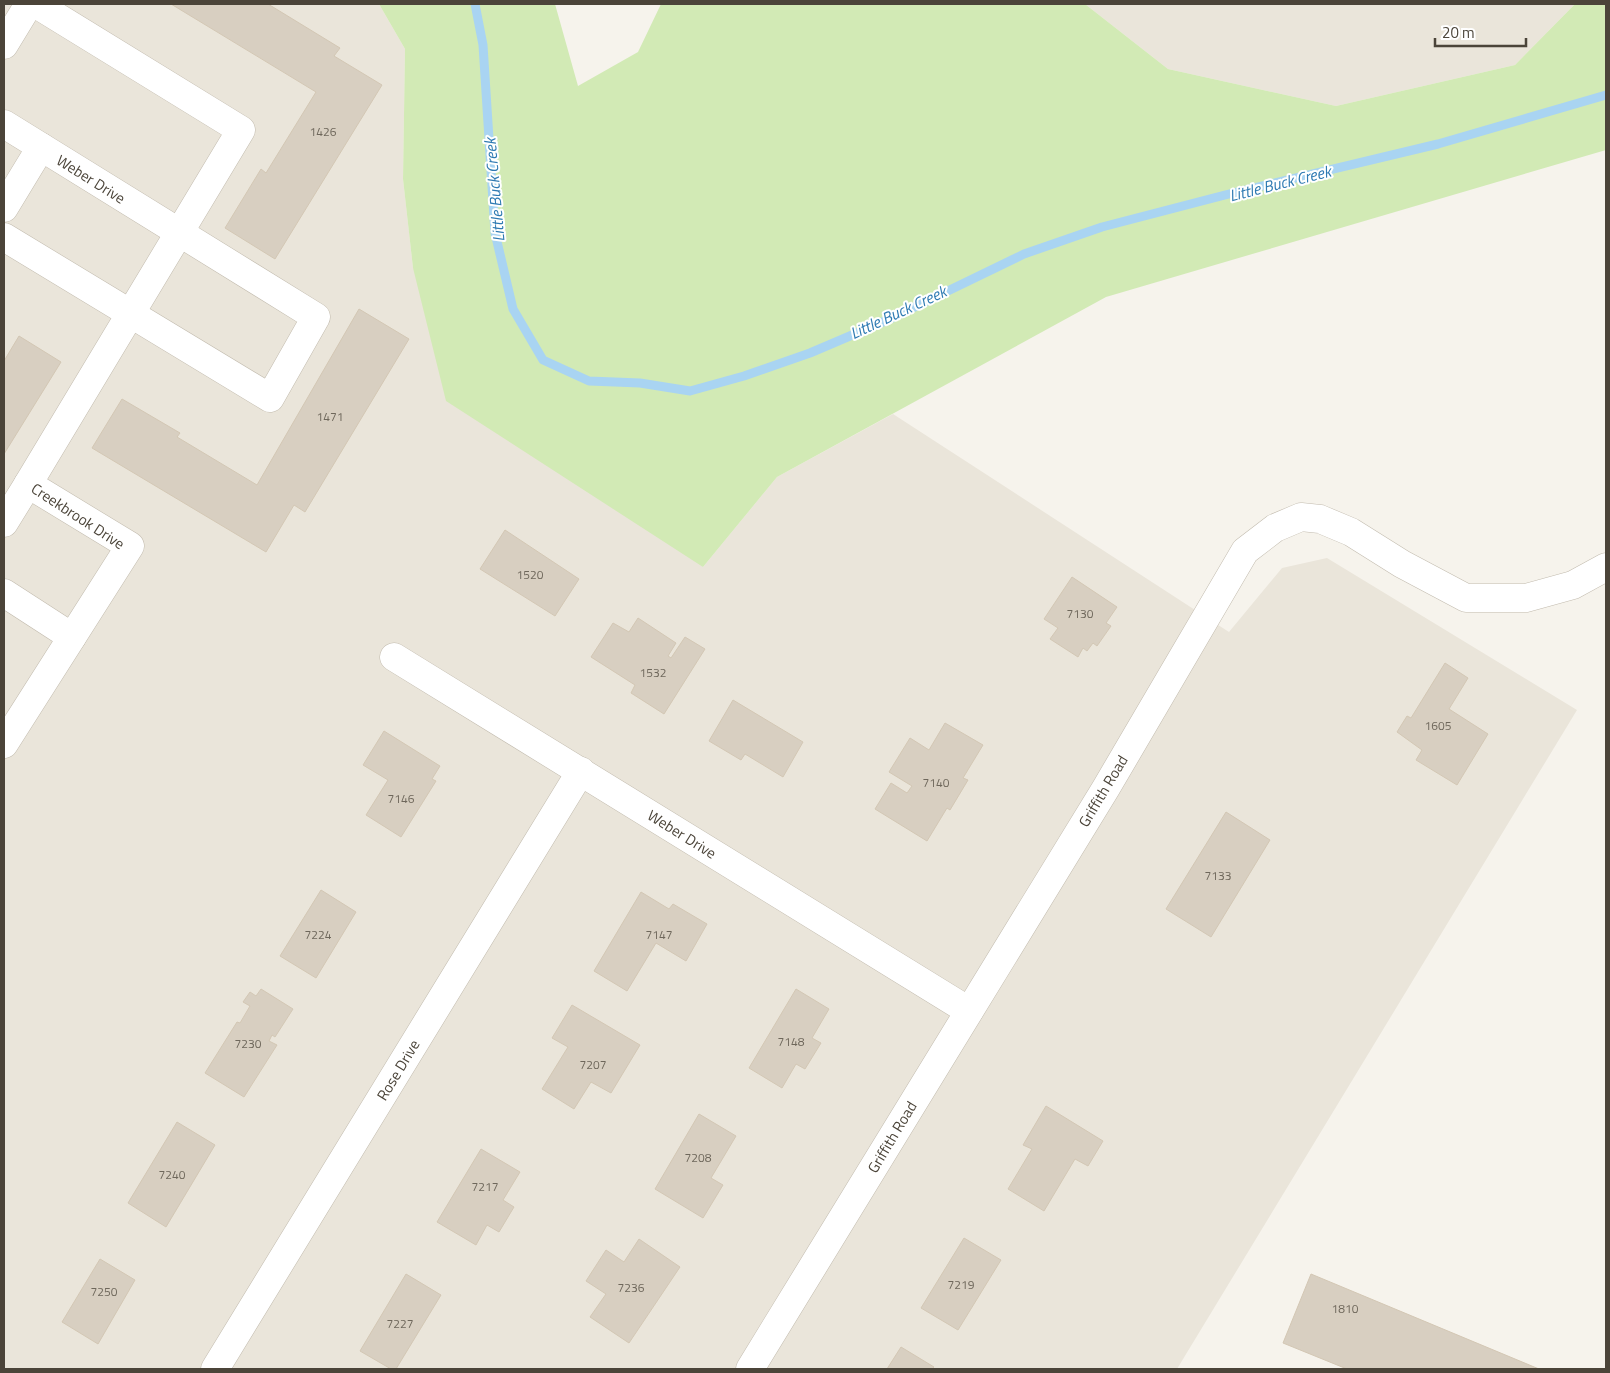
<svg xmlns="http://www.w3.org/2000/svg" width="1610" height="1373" font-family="'Titillium Web',sans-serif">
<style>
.residential{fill:#eae5da}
.green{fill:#d2eab5}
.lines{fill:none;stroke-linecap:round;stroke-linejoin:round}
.stream{stroke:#a9d4f2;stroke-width:9}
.building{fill:#d8cfc1;stroke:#d3c7b4}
.minor-casing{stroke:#c2bbae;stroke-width:29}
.minor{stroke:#fff;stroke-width:28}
.labels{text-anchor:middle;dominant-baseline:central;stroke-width:4;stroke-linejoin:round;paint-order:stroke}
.number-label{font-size:12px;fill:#6e675b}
.street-label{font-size:15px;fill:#4b4439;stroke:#fff}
.water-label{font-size:16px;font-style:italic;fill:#2e7ab2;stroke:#fff}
</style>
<rect width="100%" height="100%" fill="#f6f3ec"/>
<!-- residential -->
<g class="residential">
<path d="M4,4H379L405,49L403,179L413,268L703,567L777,477L893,414L1229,632L1282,568L1327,558L1577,710L1177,1369H4Z"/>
<path d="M1085,4H1575L1515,65L1336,106L1168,69Z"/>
</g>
<!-- green -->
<path class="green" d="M379,4H555L578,86L638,52L661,4H1085L1168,69L1336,106L1515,65L1575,4H1606V150L1106,297L777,477L703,567L446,401L413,268L403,179L405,49Z"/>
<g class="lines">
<!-- stream -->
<path class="stream" d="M475,4L483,45L495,233L513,309L543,360L589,381L640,383L690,391L744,376L810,353L892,318L1024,254L1102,227L1225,195L1438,144L1606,95"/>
</g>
<!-- building -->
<g class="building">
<path d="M171,4H268L340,48L334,56L382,85L275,259L225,228L261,169L266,173L316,92Z"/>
<path d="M359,309L409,339L305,512L294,505L266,552L92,448L122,399L180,433L177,437L257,485Z"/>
<path d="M19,336L61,362L4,454V361Z"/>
<path d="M505,530L579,579L555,616L480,569Z"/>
<path d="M1072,577L1117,607L1106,623L1111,626L1097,646L1093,643L1087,651L1083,648L1078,657L1050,639L1058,628L1044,619Z"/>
<path d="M638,618L676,643L668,656L671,658L685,637L705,649L664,714L631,693L635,685L591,657L613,623L629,632Z"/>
<path d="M1445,663L1468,678L1449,709L1488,734L1457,785L1416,760L1422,750L1397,732L1407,716L1411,718Z"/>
<path d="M733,700L803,742L783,777L745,754L741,760L709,741Z"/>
<path d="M945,723L983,745L963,778L968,780L950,810L947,808L927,841L875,809L891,783L907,793L912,786L889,772L910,738L929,750Z"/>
<path d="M384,731L440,766L432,779L436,781L401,837L366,815L388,780L363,765Z"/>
<path d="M1226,812L1270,840L1211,937L1166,909Z"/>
<path d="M321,890L356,912L316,978L280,956Z"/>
<path d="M641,892L669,909L673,904L707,924L686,961L656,943L627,991L594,971Z"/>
<path d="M261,989L293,1009L275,1037L272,1035L269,1041L277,1045L244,1097L205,1073L237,1022L240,1023L250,1006L243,1002L250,992L256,996Z"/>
<path d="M796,989L829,1009L812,1038L821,1043L805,1069L796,1064L782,1088L749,1068Z"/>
<path d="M572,1005L640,1045L611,1093L591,1082L574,1109L542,1089L568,1047L552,1038Z"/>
<path d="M1046,1106L1103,1141L1088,1166L1075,1159L1044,1211L1008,1189L1032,1149L1023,1145Z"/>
<path d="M699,1114L736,1136L711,1178L723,1185L703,1218L655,1189Z"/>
<path d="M177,1122L215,1145L166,1227L128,1203Z"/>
<path d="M481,1149L520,1172L503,1200L514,1207L499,1232L487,1225L476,1245L437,1222Z"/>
<path d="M964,1238L1001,1260L958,1330L921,1308Z"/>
<path d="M639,1239L680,1267L629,1343L590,1317L606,1294L586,1281L606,1250L624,1262Z"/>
<path d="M100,1259L135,1280L98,1344L62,1322Z"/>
<path d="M406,1274L441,1295L396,1369H391L360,1351Z"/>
<path d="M1311,1274L1539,1369H1347L1283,1343Z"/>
<path d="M901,1347L934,1367L932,1369H887Z"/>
</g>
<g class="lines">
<defs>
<g id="minor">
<path d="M4,45L29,4"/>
<path d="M4,124L316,317L270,398L4,237"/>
<path d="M4,208L41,147"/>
<path d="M4,523L28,484"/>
<path d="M4,593L72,637"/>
<path d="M394,657L969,1011"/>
<path d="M4,744L130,546L28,484L241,130L36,4"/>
<path d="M215,1369L581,771"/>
<path d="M750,1369L1106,788L1245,551L1275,528L1301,517L1320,519L1351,532L1402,564L1466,598H1526L1573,585L1606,567"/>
</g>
</defs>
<!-- minor casing -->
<use href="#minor" class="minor-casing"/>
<!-- minor -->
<use href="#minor" class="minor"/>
</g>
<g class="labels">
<!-- number labels -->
<g class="number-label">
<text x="323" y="131">1426</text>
<text x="330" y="416">1471</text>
<text x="530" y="574">1520</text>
<text x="1080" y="613">7130</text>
<text x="653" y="672">1532</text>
<text x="1438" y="725">1605</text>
<text x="936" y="782">7140</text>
<text x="401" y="798">7146</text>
<text x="1218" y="875">7133</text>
<text x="318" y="934">7224</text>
<text x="659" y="934">7147</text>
<text x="791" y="1041">7148</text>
<text x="248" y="1043">7230</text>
<text x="593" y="1064">7207</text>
<text x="698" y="1157">7208</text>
<text x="172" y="1174">7240</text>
<text x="485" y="1186">7217</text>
<text x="961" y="1284">7219</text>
<text x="631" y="1287">7236</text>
<text x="104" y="1291">7250</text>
<text x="1345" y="1308">1810</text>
<text x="400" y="1323">7227</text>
</g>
<!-- street labels -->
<g class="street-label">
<text transform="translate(91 179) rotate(32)">Weber Drive</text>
<text transform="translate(78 516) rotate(33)">Creekbrook Drive</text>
<text transform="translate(1103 791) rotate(-59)">Griffith Road</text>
<text transform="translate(682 834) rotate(32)">Weber Drive</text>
<text transform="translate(398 1070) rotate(-59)">Rose Drive</text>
<text transform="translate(892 1137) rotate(-59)">Griffith Road</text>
</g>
<!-- water labels -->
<g class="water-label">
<text transform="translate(1280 183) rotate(-14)">Little Buck Creek</text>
<text transform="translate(494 190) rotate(-95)">Little Buck Creek</text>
<text transform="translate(898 312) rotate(-25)">Little Buck Creek</text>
</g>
</g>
<!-- border -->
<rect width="1610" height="1373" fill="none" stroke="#4b4439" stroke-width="10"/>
<!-- scale -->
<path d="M1435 38v8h91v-8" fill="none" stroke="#4b4439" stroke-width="2.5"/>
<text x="1442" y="38" font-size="15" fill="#4b4439" stroke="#ffffff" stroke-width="4" paint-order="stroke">20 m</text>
</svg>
